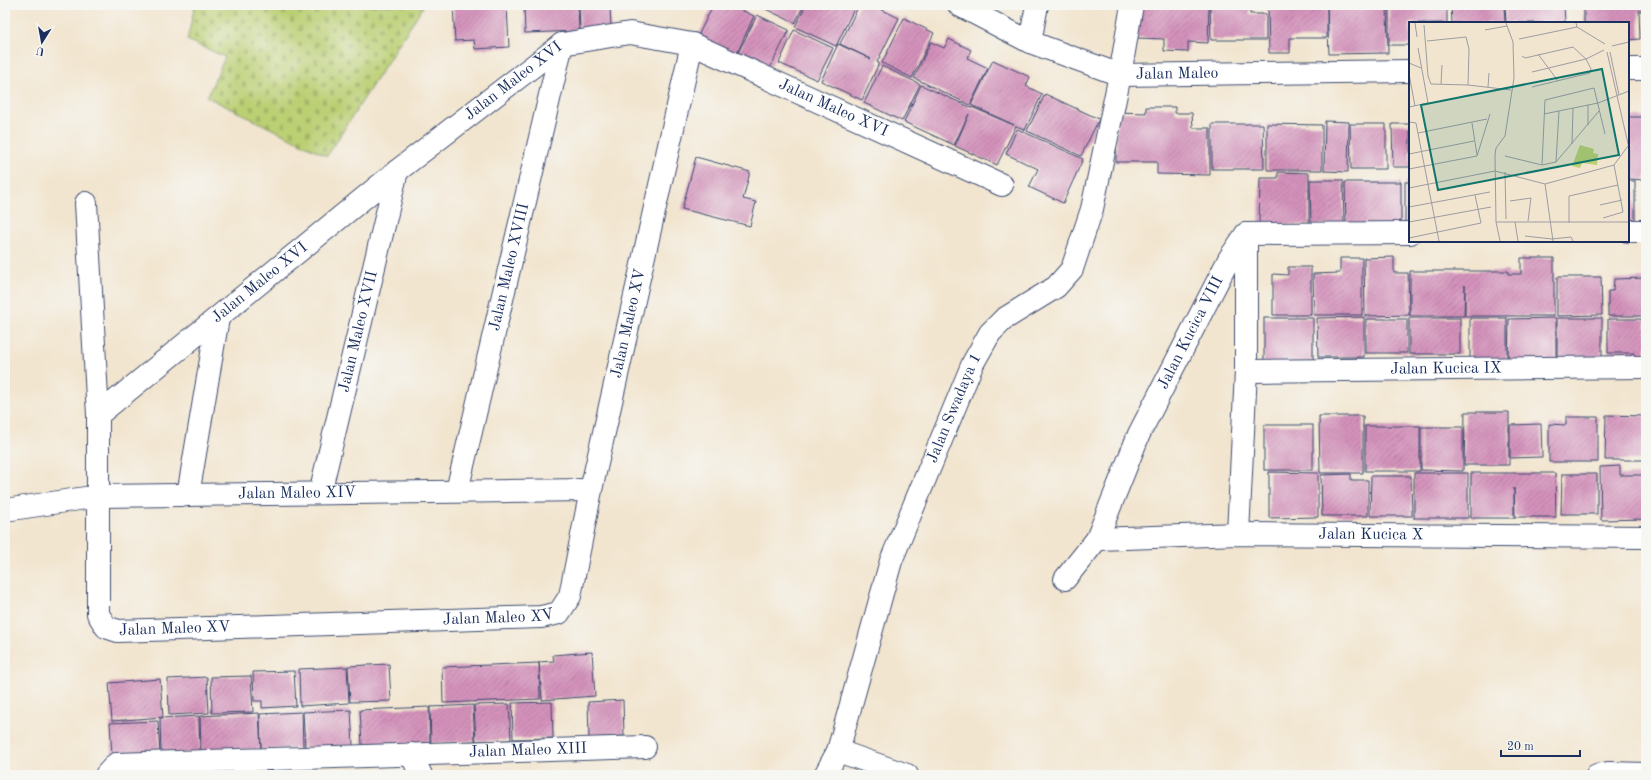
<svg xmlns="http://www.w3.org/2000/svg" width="1651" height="780" font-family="'Old Standard TT',serif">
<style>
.cemetery{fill:url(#cemetery-stones);stroke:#6b7f68}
.building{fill:url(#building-hatch)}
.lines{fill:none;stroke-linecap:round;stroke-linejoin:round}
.street-casing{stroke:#3b4a6f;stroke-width:24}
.street{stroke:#fff;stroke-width:22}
.labels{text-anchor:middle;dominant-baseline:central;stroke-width:3;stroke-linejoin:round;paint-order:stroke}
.street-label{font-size:16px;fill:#1b2f5e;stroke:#f6f6f2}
.inset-road{fill:none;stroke:#9c9ca2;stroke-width:1}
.view{fill:#0f766e;fill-opacity:0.15;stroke:#0f766e;stroke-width:2}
.inset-edge{fill:none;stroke:#1b2f5e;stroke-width:2}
</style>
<defs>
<pattern id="cemetery-stones" width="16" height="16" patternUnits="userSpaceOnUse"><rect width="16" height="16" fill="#bbcf73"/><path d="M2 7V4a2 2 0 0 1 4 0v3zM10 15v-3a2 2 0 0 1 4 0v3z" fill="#a0b266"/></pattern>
<pattern id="building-hatch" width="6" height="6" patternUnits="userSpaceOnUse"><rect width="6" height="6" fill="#d492bb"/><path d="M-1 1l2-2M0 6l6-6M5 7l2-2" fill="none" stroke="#ab789b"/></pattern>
</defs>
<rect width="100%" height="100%" fill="#f6f6f2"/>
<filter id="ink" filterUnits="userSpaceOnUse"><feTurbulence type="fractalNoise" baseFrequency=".025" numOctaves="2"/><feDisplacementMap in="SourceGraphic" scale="8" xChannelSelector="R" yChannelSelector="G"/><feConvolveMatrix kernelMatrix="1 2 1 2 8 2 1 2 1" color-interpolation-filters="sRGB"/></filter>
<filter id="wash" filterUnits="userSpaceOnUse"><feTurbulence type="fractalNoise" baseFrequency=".012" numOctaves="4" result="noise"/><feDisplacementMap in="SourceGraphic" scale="16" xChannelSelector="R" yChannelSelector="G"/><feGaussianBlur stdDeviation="0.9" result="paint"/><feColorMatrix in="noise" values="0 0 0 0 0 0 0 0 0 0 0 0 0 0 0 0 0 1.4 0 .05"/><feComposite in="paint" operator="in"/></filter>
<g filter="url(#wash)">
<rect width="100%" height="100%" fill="#f2e5cf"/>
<!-- cemetery -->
<path class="cemetery" d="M195,5H424L327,156L207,97L225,57L187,40Z"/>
<g id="blocks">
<!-- building -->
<g class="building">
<path d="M453,5H507L509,47L475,49L474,40L455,41Z"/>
<path d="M524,5H578L579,31L525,33Z"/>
<path d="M579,5H610L611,29L580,30Z"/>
<path d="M713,5H731L754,16L737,53L698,36Z"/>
<path d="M757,5H804L795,23Z"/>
<path d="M806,5H856L836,46L795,27Z"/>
<path d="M859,5H872L899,18L877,62L879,63L862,100L821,81L838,44L871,59L840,44Z"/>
<path d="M1138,5H1209L1208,43L1188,42V52L1164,51V39L1137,38Z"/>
<path d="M1210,5H1250V14H1266V40H1211Z"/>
<path d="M1268,5H1289V8L1327,7V38H1290V53H1269Z"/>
<path d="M1327,5H1387L1388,53L1329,54Z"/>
<path d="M1389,5H1447V23H1410V45H1389Z"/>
<path d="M1451,5H1504L1505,23H1452Z"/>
<path d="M1505,5H1564L1565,23H1506Z"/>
<path d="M1584,5H1646V11H1639L1640,39L1628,40V23H1584Z"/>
<path d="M757,15L789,30L770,68L738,53Z"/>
<path d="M904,18L934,33L912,78L882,63Z"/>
<path d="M794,30L833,48L817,80L779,63Z"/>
<path d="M949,39L971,50L967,58L988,68L970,105L914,78L931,42L944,48Z"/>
<path d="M993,60L1030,77L1026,86L1042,94L1025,130L1016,126L997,165L955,146L969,114L954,145L904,122L921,85L972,108V107L1014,125L971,105Z"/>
<path d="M882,66L920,84L902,121L864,103Z"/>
<path d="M1045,94L1099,119L1081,156L1027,131Z"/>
<path d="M1146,107H1175V113H1192L1193,128H1210V175L1157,174V162H1116L1117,112L1146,113Z"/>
<path d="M1628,117H1646V180L1628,179Z"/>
<path d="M1325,121L1349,122L1348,172L1324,171Z"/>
<path d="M1212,124H1263L1264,169H1212Z"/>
<path d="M1267,124L1322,125V170H1267Z"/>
<path d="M1350,124H1386V169H1351Z"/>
<path d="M1392,124H1410V167H1393Z"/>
<path d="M1017,129L1083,159L1063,203L1029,187L1038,169L1006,154Z"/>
<path d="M696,157L750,172L743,199L756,202L750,226L682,209Z"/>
<path d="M1278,172L1309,173V225L1259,224L1260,178H1278Z"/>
<path d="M1310,180H1343L1344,224L1311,225Z"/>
<rect x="1628" y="181" width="7" height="45"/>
<path d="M1345,182H1401V227H1346Z"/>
<rect x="1405" y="182" width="5" height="45"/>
<path d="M1394,257V273H1408L1409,315L1365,316L1364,258Z"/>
<path d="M1340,258H1362V315H1314L1313,274L1340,273Z"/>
<path d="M1521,258H1554V316H1465V285L1464,316H1410V271H1508V274H1521Z"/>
<path d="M1288,267H1311V315H1273V274L1288,275Z"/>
<path d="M1557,277H1601L1602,315L1557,316Z"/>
<path d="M1646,278V316H1608V291H1613L1614,279Z"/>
<path d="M1364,317V357H1318L1317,318Z"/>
<rect x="1264" y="318" width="49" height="45"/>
<rect x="1409" y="318" width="51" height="36"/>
<path d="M1470,318H1507V363L1470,362Z"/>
<path d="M1556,318V363H1508L1509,319Z"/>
<path d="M1557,318H1602V357L1557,358Z"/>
<rect x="1366" y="319" width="41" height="34"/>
<path d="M1608,319H1646V362H1634V353H1608Z"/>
<path d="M1465,412H1509V465H1464Z"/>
<path d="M1606,415L1645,416V460H1605Z"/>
<path d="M1319,416H1363V473H1320Z"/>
<path d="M1566,417H1598V462H1549V424L1566,425Z"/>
<path d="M1541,424L1542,457L1510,458V425Z"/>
<rect x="1264" y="425" width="49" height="45"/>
<rect x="1365" y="426" width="55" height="45"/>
<path d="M1421,427H1463V471L1421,470Z"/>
<path d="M1620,466V475H1646V519L1601,520L1600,467Z"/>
<path d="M1269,472L1318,473V517L1269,518Z"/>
<rect x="1414" y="473" width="54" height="45"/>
<path d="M1471,473H1555L1556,517H1515L1514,488V518H1471Z"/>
<path d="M1351,474V480H1368V516H1322L1321,475Z"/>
<path d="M1562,474H1597V514H1561Z"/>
<path d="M1371,476H1411L1412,516H1370Z"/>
<path d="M592,652L595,696L542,700L539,662L554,661L553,655Z"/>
<path d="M539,663L540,699L443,703L442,667Z"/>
<path d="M389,664L391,701L350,702L348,666Z"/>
<path d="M347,667L349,703L300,706L299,669Z"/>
<path d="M294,671L296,706L262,708V701H254L253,672Z"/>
<path d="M251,676L253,712L212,713L211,677Z"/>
<path d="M207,677L209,713L169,715L168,679Z"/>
<path d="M160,679L163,717L112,721L109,683Z"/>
<path d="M623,700L624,736L589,738L588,702Z"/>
<path d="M552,702L553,738L513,739L512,703Z"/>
<path d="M509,704L511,740L476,741L474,705Z"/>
<path d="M473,705L475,741L431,743L430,707Z"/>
<path d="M429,707L430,743L362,745L360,710Z"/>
<path d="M351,710L353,746L305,748L303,712Z"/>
<path d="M302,712L303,748L261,750L260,714Z"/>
<path d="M259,713L261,749L201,751L200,716Z"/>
<path d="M199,716L200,753L161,754L160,718Z"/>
<path d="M158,721L160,754L112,756L110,723Z"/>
</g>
</g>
</g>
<g filter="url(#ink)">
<use href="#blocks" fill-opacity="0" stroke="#3b4a6f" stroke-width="1"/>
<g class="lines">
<defs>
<g id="street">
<path id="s1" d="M959,5L1030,42L1120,75L1410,71"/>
<path d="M1030,42L1037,5"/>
<path d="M1628,69H1646"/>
<path id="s2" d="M86,203L98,415V614L106,627L118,631L541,617L559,613L570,596L591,490L692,44"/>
<path d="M1628,231H1646"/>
<path id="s3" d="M1246,371L1646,367"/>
<path id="s4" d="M98,415L397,171L562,44L630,33L692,44L1002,185"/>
<path id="s5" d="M457,491L562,44"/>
<path id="s6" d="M320,493L397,171"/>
<path d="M188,495L218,318"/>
<path id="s7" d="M5,510L99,496L591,490"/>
<path d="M1238,534L1246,371V234"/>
<path id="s8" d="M1097,539L1238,534L1646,537"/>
<path id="s9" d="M1065,579L1097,539L1139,434L1229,259L1246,234L1410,233"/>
<path d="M838,751L907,775"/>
<path d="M411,754L421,775"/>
<path id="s10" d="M106,775L116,764L645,747"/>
<path id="s11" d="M825,775L838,751L891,561L973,363L990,333L1004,319L1056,287L1072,269L1092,209L1120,75L1132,5"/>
<path d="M1597,775L1608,773L1646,774"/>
</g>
</defs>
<!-- street casing -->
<use href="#street" class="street-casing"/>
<!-- street -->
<use href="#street" class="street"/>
</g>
</g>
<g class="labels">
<!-- street labels -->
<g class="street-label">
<text stroke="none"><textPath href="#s1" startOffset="233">Jalan Maleo</textPath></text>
<text stroke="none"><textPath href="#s4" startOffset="533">Jalan Maleo XVI</textPath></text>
<text stroke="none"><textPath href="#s4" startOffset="881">Jalan Maleo XVI</textPath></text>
<text stroke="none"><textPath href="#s5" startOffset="230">Jalan Maleo XVIII</textPath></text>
<text stroke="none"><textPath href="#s4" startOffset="209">Jalan Maleo XVI</textPath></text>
<text stroke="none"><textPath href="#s2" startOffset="1180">Jalan Maleo XV</textPath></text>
<text stroke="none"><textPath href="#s6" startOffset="166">Jalan Maleo XVII</textPath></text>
<text stroke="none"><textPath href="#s9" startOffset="278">Jalan Kucica VIII</textPath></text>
<text stroke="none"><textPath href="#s3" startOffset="200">Jalan Kucica IX</textPath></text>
<text stroke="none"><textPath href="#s11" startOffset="390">Jalan Swadaya 1</textPath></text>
<text stroke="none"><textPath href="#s7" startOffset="293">Jalan Maleo XIV</textPath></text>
<text stroke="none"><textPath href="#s8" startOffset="274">Jalan Kucica X</textPath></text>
<text stroke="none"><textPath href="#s2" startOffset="820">Jalan Maleo XV</textPath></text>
<text stroke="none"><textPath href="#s2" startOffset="496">Jalan Maleo XV</textPath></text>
<text stroke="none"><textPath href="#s10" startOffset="427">Jalan Maleo XIII</textPath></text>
</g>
</g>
<!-- overview -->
<g transform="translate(1409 22)">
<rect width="220" height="220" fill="#f2e5cf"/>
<path d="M171,123L185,127L184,131L189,132L188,143L173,141L171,146L163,144Z" fill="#bbcf73"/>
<path class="inset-road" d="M6,1L8,15M167,1L168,5L196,22M15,3L19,54L22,62L59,63L102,68M76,8L98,4M110,17L168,5M18,19L57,15L60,27L59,63M203,24L220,20M198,30L220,126M201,30L210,73M129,32L149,59M113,34L116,36L164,25L177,37L182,47L181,51L123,65M0,41L12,46M123,50L177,37L195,28M0,52L6,84M32,62L33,43M79,65L80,51M179,83V103M0,85L19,81L9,26M135,92L189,81L220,69M0,100L7,101L30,219M63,101L68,133M9,111L78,97M163,122L164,86M0,132L65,119M96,134L133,143L147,140L190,89M147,140L150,89M133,143L136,78L185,66L196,112M0,147L68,134L81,92M96,150L97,197M136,162L144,219M0,166L86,149L136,162L205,143L219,124M101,179L122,176L119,199M191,183L213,178M0,185L81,170M194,196L214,190L205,143M0,200L82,185M87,200H220M106,200L109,219M160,201V174L209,163M116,214L143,217L162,215L164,219M0,216L72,201L66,173M91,219L87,200L86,133L87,126L96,114L105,56L104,20L97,1"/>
<path class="view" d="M193,47L210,133L29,168L12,83Z"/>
<rect width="220" height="220" class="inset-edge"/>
</g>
<!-- margin -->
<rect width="1651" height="780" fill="none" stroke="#f6f6f2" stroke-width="20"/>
<!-- north arrow -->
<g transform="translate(42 42) rotate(191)" stroke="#f6f6f2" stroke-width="3" paint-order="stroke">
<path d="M0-3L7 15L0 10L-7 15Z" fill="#1b2f5e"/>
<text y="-6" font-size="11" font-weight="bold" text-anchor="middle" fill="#1b2f5e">U</text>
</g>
<!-- scale -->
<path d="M1501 750v6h79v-6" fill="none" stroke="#1b2f5e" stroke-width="2"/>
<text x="1507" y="750" font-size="12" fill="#1b2f5e" stroke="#f6f6f2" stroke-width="3" paint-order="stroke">20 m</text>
</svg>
